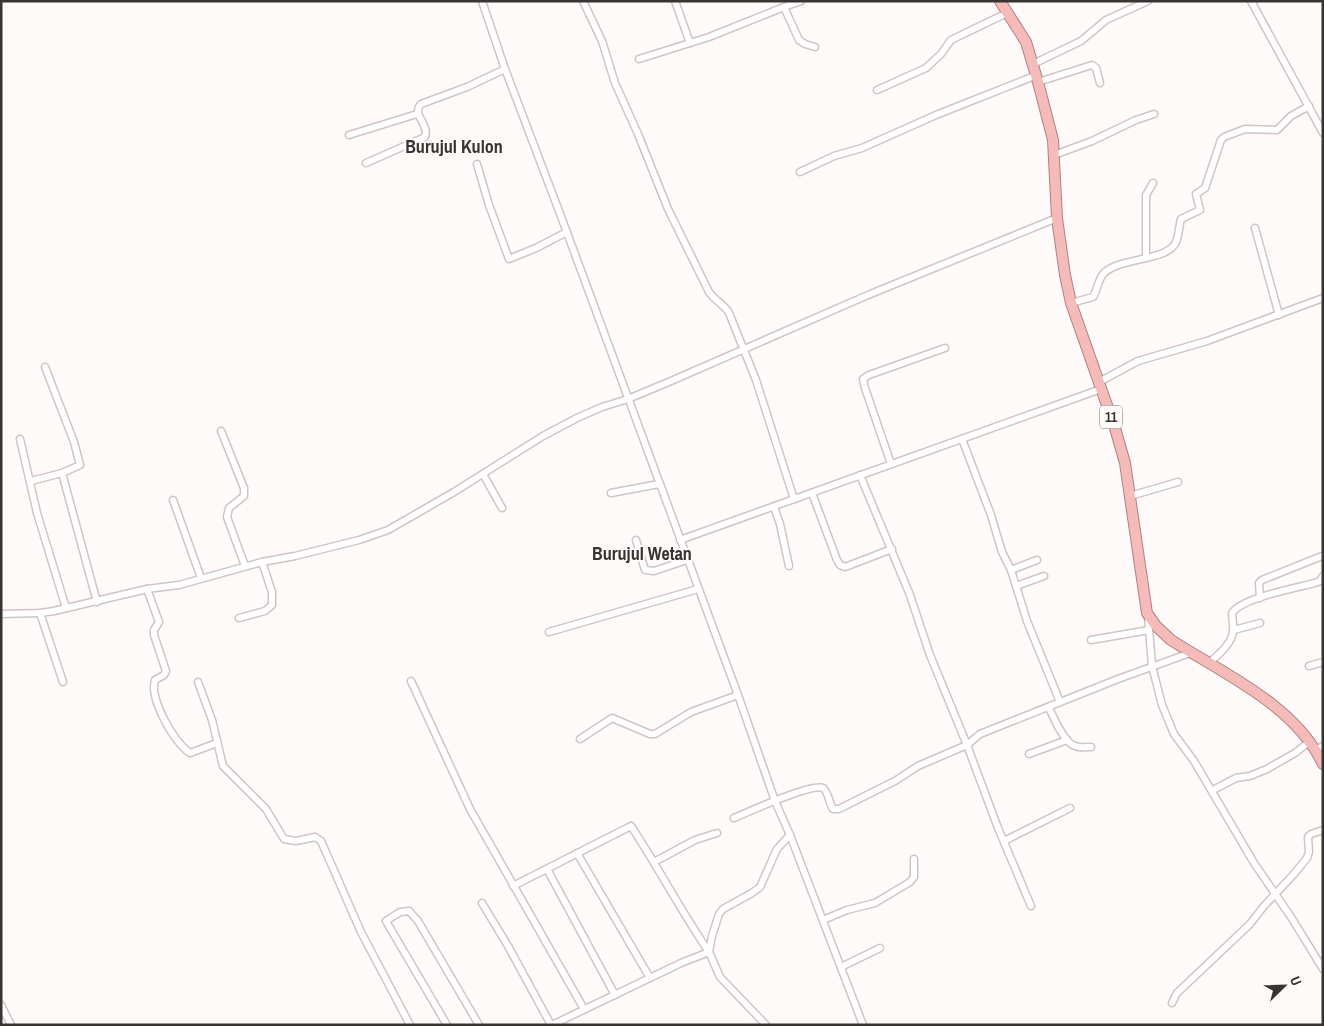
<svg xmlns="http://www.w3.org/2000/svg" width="1324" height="1026" font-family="'Archivo Narrow',sans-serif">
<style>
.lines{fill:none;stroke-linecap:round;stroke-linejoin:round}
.minor-casing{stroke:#d0c5c4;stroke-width:9}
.trunk-casing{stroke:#b0817e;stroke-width:12}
.minor{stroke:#fff;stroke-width:6}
.trunk{stroke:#f4bbb8;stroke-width:10}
.labels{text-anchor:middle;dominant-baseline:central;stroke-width:4;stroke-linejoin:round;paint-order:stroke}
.shield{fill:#fefafa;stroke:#736f6f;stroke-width:1}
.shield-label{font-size:14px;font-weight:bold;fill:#383433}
.quarter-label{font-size:18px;font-weight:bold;fill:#383433;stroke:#fefafa}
</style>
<rect width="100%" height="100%" fill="#fefafa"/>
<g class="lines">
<defs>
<g id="minor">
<path d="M482,1L505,69L559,211L738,695L775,801L790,835L863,1025"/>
<path d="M583,1L602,41L615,83L638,134L668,209L709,292C715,301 724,304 729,313L756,380L794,499"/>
<path d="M675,1L690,43"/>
<path d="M801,1L784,7L799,40L805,44L815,47"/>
<path d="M1251,1L1323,133"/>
<path d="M639,59L709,37L784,7"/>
<path d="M1033,64L1081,41L1106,20L1148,1"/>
<path d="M1038,82L1092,65L1096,68L1100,83"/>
<path d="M877,90L926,68L941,54L951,40L1007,13"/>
<path d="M349,135L417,114"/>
<path d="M1054,155L1092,141L1136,120L1154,114"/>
<path d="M366,163L425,137C430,124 411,115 421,104L467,87L505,69"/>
<path d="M477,164L489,205L509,259L536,248L567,232"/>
<path d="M800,172L834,156L862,148L936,115L1037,75"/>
<path d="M1255,228L1279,315"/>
<path d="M1146,257V195L1153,183"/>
<path d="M1071,303L1093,297C1098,289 1098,278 1105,272C1123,257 1168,261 1176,242C1179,235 1179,226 1181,219L1200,210L1196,194L1205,188L1221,140L1224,137L1245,129L1277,130L1291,116L1309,106"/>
<path d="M1099,382L1138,361L1207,341L1323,298"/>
<path d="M221,431L244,488V496L229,508L227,517L245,566"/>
<path d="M20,439L37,513L66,608"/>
<path d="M962,439L991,515L1002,552L1011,570L1027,621L1060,702"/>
<path d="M891,464L865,388L863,379L869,375L945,348"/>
<path d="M62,473L97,602"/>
<path d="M483,474L502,508"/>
<path d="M860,475L910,595L930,655L967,745L998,828L1031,906"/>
<path d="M31,481L62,473L80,465L74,442L45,367"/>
<path d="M611,493L659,484"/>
<path d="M812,493L837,560L840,565L845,567L892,549"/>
<path d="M1130,496L1178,482"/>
<path d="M173,500L201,578"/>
<path d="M774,507L780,524L789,566"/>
<path d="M636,540L645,570L654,571L687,560"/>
<path d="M680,540L1101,389"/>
<path d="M1011,570L1037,560"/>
<path d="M1016,586L1044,576"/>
<path d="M147,589L159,622L154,630V635L166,671L164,675L155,680C149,699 174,742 190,753L217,743"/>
<path d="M1260,598L1259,583L1262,580L1322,556"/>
<path d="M40,613L63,682"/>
<path d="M1,614L40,613L54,611L147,589L179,585L262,562L295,556L359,540L388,530L454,492L543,436L577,418L602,407L628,399L671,381L868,295L1057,218"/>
<path d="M1148,616L1152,666L1162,705L1174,734L1194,761L1254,863L1291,917L1323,969"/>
<path d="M239,618L265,611L272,605V592L262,562"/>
<path d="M1234,630L1260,623"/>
<path d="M549,632L698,589"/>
<path d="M1091,640L1149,630"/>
<path d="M1209,663C1218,655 1233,643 1233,630C1234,625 1232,619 1232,613C1242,598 1295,588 1315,583L1320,581L1323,576"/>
<path d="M1309,666L1323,662"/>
<path d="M411,681L470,809L584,1009"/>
<path d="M198,682L212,720L223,766L266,809L284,839L296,841L315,837L321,841L361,932L410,1025"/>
<path d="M1049,708C1054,718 1064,743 1075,746C1080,748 1086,747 1091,747"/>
<path d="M580,739L612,718L650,734H655L691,712L738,695"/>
<path d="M1315,750L1323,746"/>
<path d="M1029,754L1067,740"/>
<path d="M1213,790L1236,778L1250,776L1267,769L1295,753L1309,742"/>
<path d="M734,818C748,812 812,783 823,788C828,791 829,803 833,809H839L895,781L918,766L967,745L980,734L1118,679L1190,653"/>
<path d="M1004,841L1070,808"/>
<path d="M577,853L650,978"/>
<path d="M654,862L695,840L717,833"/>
<path d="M547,869L615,995"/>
<path d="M513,886L631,826C658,867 681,911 709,952L681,963L552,1025"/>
<path d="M482,903L508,946L551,1025"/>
<path d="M823,920L847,910L875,903L910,882L914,877V859"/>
<path d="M841,967L880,948"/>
<path d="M1172,1003L1177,993L1250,924L1264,906L1294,874L1307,858L1309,852L1308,837L1311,834L1323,830"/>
<path d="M1,1005L11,1025"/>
<path d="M447,1025L386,921L400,912L409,911L418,921L479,1025"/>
<path d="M766,1025L720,977L709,952L712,936L719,914L723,909L752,893L760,887L777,849L790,835"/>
</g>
<path id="trunk" d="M1000,1L1026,42L1038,82L1053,140L1057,218L1065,275L1071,303L1115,428L1125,463L1147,613L1156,626L1171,640C1224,674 1295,705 1323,764"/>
</defs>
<!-- minor casing -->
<use href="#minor" class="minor-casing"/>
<!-- trunk casing -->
<use href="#trunk" class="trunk-casing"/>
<!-- minor -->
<use href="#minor" class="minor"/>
<!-- trunk -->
<use href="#trunk" class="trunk"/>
</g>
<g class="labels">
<!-- shield labels -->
<rect class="shield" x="1100" y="405.5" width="22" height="23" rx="4"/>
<g class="shield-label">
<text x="1111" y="417">11</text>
</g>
<!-- quarter labels -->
<g class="quarter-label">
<text x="454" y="146">Burujul Kulon</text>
<text x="642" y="553">Burujul Wetan</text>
</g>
</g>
<!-- border -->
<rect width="1324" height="1026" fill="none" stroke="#383433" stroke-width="5"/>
<!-- north arrow -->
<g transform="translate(1284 986) rotate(67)" stroke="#fefafa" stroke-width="4" paint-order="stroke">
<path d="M0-4L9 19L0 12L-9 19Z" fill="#383433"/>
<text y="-8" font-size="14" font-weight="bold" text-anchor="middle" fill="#383433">U</text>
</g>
</svg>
